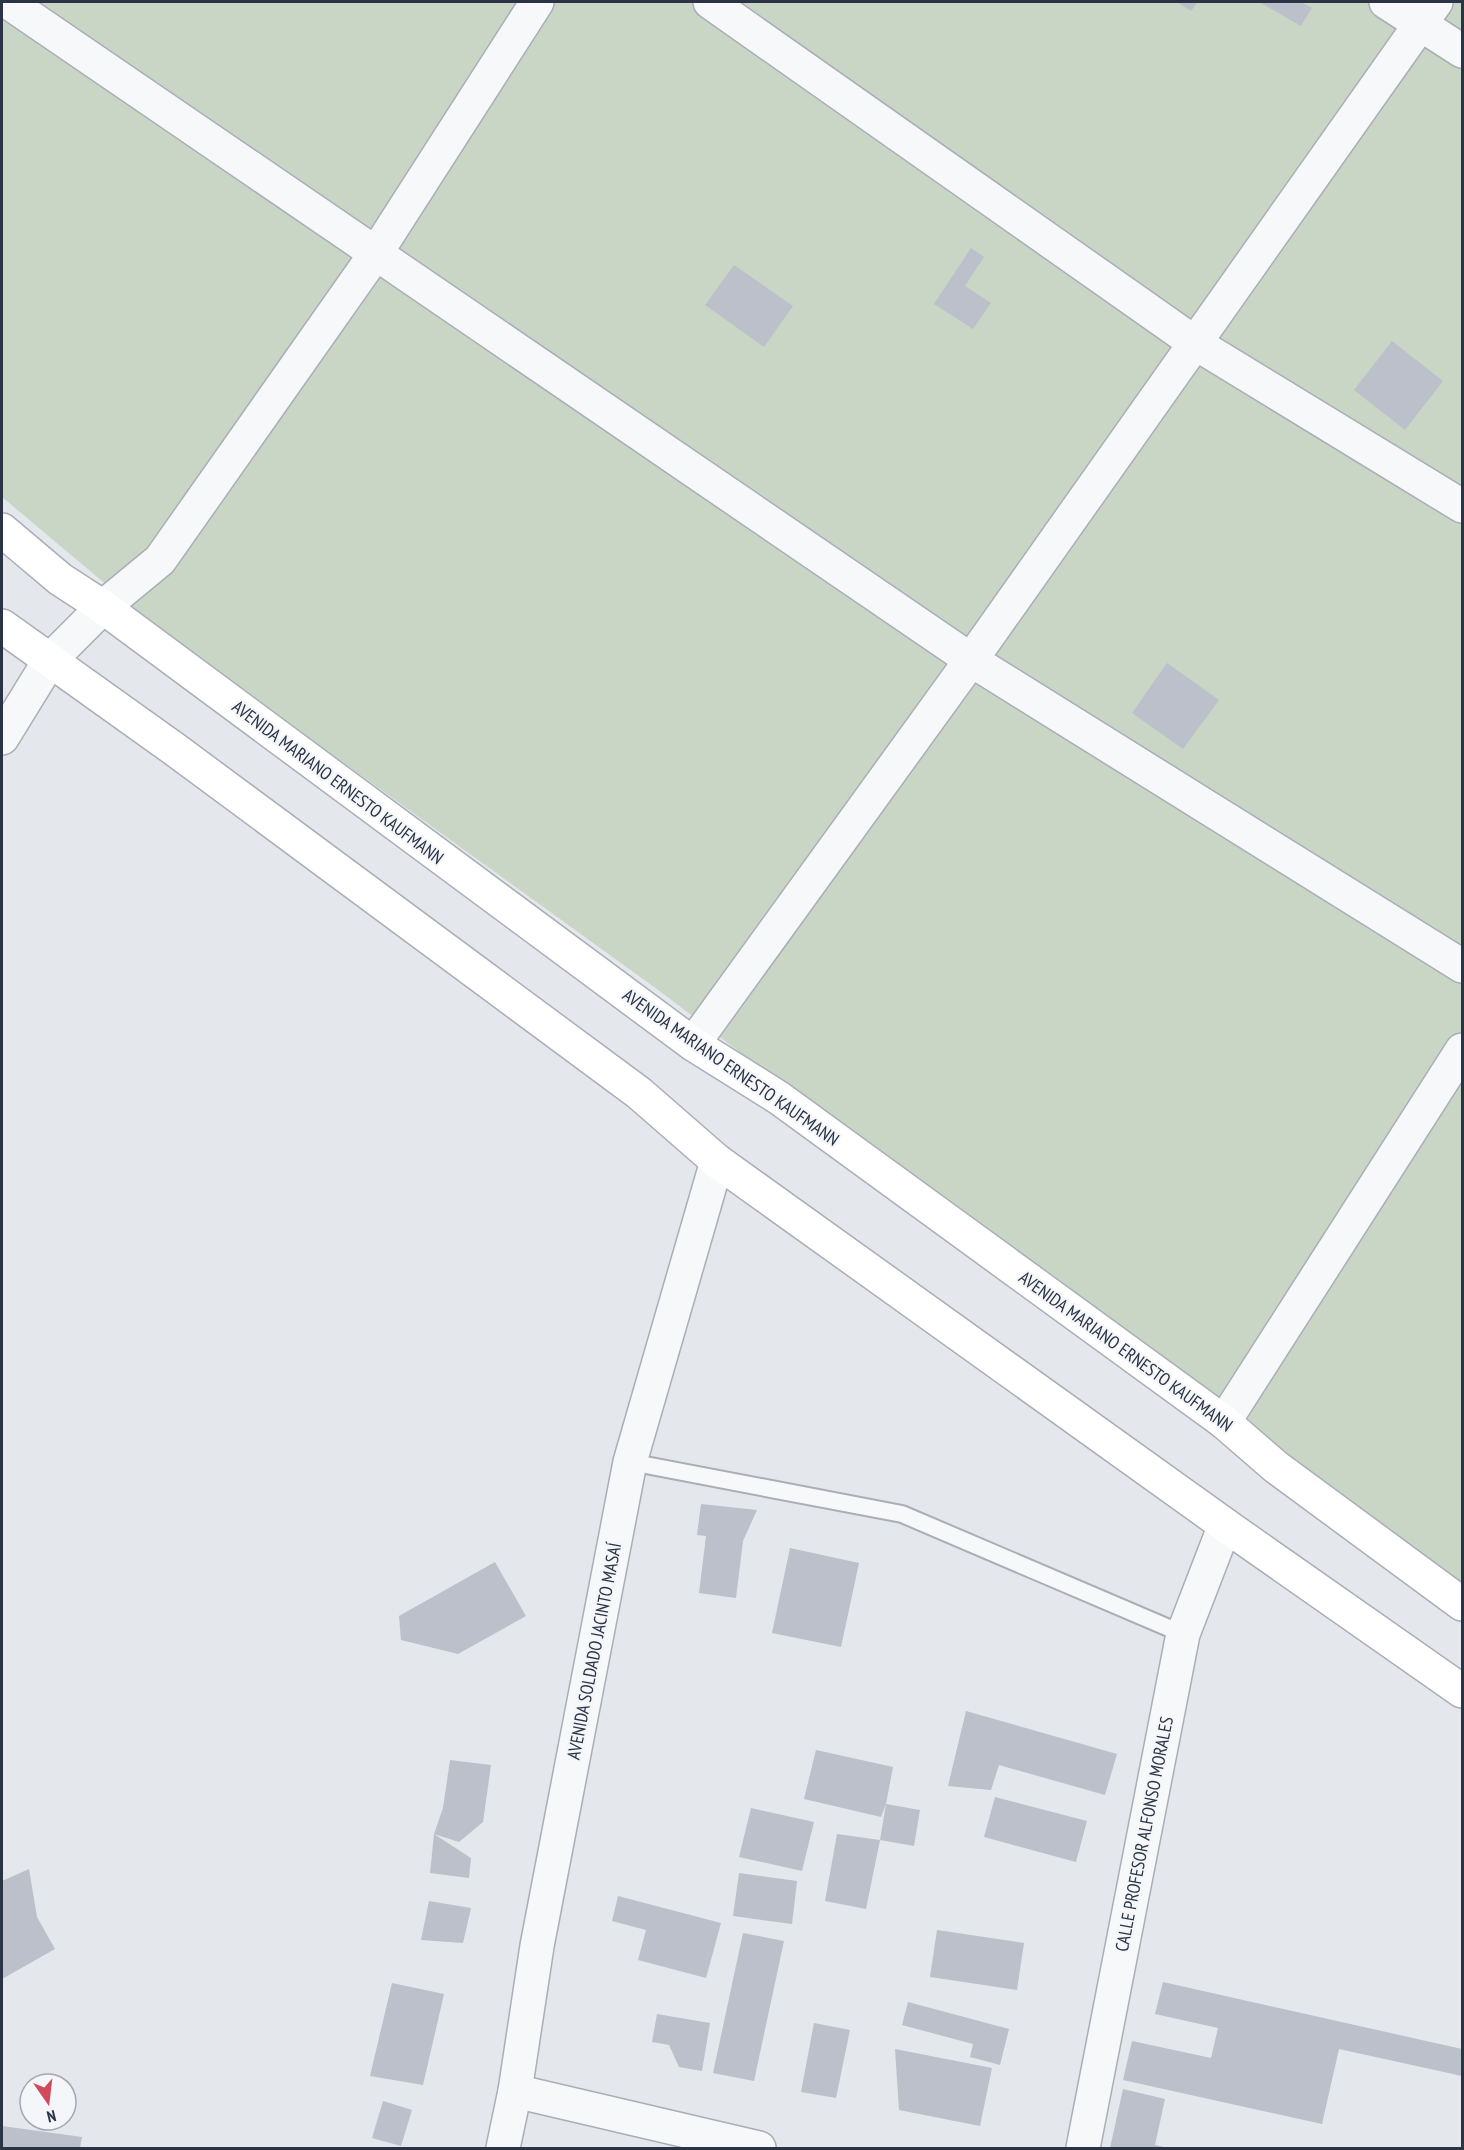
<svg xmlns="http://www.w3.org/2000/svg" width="1464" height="2150" font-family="'PT Sans Narrow',sans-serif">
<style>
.green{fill:#c9d6c5}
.building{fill:#bbc0ca}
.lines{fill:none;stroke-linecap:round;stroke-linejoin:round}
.lane-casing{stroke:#a9aeb7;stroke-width:20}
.street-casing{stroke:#a9aeb7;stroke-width:36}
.secondary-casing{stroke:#a9aeb7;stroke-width:36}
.lane{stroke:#f7f8fa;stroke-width:16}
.street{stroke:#f7f8fa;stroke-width:33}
.secondary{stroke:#fff;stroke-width:33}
.labels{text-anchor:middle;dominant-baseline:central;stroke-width:4.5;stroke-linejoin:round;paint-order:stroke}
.street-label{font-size:18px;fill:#2b3445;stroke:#f4f6f9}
</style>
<rect width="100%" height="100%" fill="#e4e7ec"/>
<!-- green -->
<path class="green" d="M2,2H1462V1604L661,992L164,633L2,497Z"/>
<!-- building -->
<g class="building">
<path d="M1177,2H1198L1191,11Z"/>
<path d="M1259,2H1301L1312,8L1301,26Z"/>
<path d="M971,248L984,257L965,286L991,303L973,329L934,304Z"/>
<path d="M734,265L793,306L764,347L705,305Z"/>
<path d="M1392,341L1443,381L1405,430L1354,390Z"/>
<path d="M1167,663L1219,700L1183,749L1132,713Z"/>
<path d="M701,1504L757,1510L743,1541L736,1598L699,1593L706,1536L697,1535Z"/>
<path d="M790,1548L859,1563L841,1647L772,1633Z"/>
<path d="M495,1562L526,1616L458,1654L401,1640L399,1616Z"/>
<path d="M966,1711L1117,1754L1105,1795L999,1765L991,1790L948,1786Z"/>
<path d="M816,1750L893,1767L886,1804L881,1817L804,1799Z"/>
<path d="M450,1760L491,1765L483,1822L459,1842L434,1834L471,1858L469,1878L430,1873L434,1834L443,1808Z"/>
<path d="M995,1797L1087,1821L1076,1862L984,1837Z"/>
<path d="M886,1804L920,1810L914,1846L880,1840Z"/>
<path d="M751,1808L814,1822L802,1871L739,1857Z"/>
<path d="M837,1834L880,1840L866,1909L825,1901Z"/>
<path d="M29,1869L37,1917L55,1949L2,1979V1881Z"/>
<path d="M739,1873L797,1881L792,1924L733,1916Z"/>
<path d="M618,1896L721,1923L706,1978L638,1960L646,1930L612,1921Z"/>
<path d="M429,1901L471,1908L463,1943L421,1940Z"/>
<path d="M937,1930L1024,1943L1017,1990L930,1977Z"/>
<path d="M743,1933L784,1941L754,2081L713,2073Z"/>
<path d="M1163,1982L1462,2049V2076L1339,2049L1322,2124L1123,2080L1132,2041L1211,2058L1218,2028L1155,2014Z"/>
<path d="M392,1983L444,1994L423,2085L370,2076Z"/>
<path d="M908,2002L1009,2029L1000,2065L970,2057L973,2044L902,2025Z"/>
<path d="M657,2014L710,2023L702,2071L679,2067L669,2045L652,2042Z"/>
<path d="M814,2023L850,2030L836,2098L801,2092Z"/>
<path d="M895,2049L992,2068L980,2126L899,2110Z"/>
<path d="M1123,2089L1165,2099L1155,2145L1168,2148H1110Z"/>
<path d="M383,2101L412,2110L401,2146L372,2138Z"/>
<path d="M2,2126L82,2137L80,2148H2Z"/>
</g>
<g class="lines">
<defs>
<path id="lane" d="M630,1462L902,1514L1183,1634"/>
<g id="street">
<path d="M8,2L971,660L1462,966"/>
<path d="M710,2L1195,343L1462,506"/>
<path d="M1386,2L1462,51"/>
<path d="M2,738L50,660L103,607L160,560L376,253L537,2"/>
<path d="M693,1044L971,660L1436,2"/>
<path d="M1224,1422L1462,1050"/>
<path d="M515,2091L759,2148"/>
<path d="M503,2148L515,2091L537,1946L630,1462L717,1161"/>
<path d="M1083,2148L1183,1634L1225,1525"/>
</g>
<g id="secondary">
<path d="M2,530L60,579L103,607L693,1044L779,1098L1224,1422L1276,1467L1462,1604"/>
<path d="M2,626L177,751L639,1093L717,1161L1225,1525L1462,1691"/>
</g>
</defs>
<!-- lane casing -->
<use href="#lane" class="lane-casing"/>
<!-- street casing -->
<use href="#street" class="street-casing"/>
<!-- secondary casing -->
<use href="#secondary" class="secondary-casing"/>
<!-- lane -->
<use href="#lane" class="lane"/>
<!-- street -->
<use href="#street" class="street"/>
<!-- secondary -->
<use href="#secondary" class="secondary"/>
</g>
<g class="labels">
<!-- street labels -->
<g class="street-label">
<text transform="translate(338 782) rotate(37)">AVENIDA MARIANO ERNESTO KAUFMANN</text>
<text transform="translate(731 1067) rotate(35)">AVENIDA MARIANO ERNESTO KAUFMANN</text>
<text transform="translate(1126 1351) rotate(36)">AVENIDA MARIANO ERNESTO KAUFMANN</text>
<text transform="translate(594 1651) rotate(-79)">AVENIDA SOLDADO JACINTO MASAÍ</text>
<text transform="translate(1144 1834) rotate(-79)">CALLE PROFESOR ALFONSO MORALES</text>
</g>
</g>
<!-- border -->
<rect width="1464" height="2150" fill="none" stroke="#2b3445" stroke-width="6"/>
<!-- north arrow -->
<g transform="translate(48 2102) rotate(166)"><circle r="28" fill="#f4f6f9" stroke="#a4a8b1" stroke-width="1.5"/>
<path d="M0-4.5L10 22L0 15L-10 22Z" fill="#d1495b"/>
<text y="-9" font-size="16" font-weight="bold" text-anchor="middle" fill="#2b3445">N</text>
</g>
</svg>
